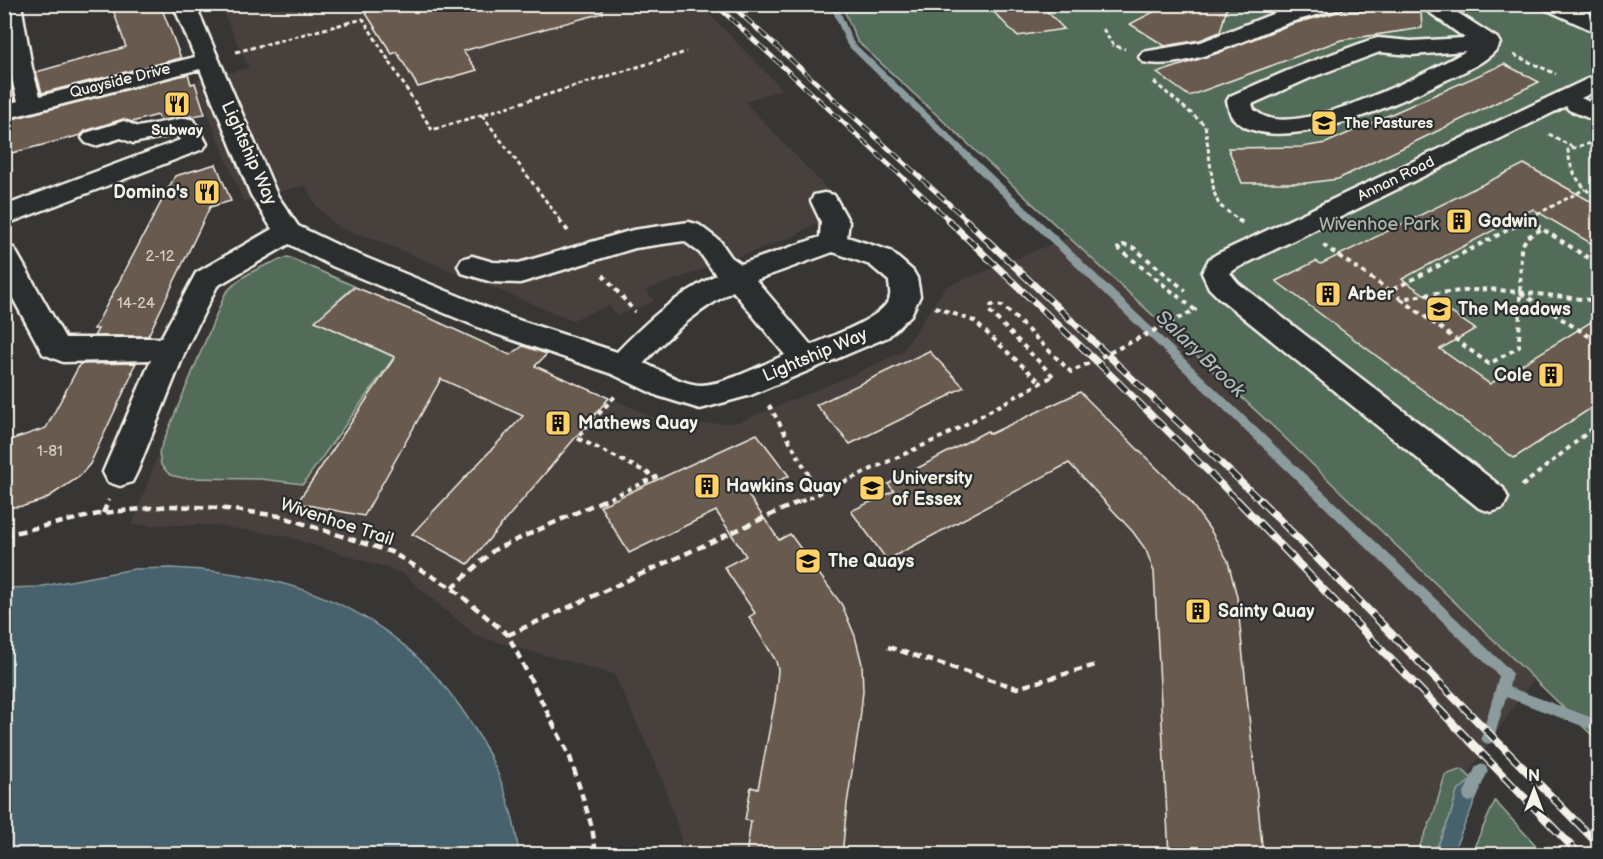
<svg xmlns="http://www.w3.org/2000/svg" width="1603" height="859" font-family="'Balsamiq Sans',sans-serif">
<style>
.built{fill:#46413d}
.green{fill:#536c5a;stroke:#a4aea1;stroke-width:1.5}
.water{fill:#47626c;stroke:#8c9b9e;stroke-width:1.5}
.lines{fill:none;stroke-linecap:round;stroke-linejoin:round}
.stream{fill:#8c9b9e;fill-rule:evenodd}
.building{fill:#695a50;stroke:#f4f1e8;stroke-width:1.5}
.minor-casing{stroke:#f4f1e8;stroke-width:5}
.path-far2{stroke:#f4f1e8;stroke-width:3;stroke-dasharray:4.5 3;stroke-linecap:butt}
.path-far1{stroke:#f4f1e8;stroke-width:4;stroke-dasharray:5 4.5;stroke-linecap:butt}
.path{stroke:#f4f1e8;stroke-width:4.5;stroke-dasharray:8 5;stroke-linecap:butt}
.minor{fill:#2a2d2e;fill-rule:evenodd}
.rail-far2-casing{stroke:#f4f1e8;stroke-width:4.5}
.rail-far1-casing{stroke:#f4f1e8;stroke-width:7}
.rail-casing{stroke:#f4f1e8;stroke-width:8}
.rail-far2{stroke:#2a2d2e;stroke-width:3;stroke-dasharray:10;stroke-linecap:butt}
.rail-far1{stroke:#2a2d2e;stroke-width:4.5;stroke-dasharray:13;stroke-linecap:butt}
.rail{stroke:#2a2d2e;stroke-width:5;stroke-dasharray:16;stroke-linecap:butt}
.path-bridge{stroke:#f4f1e8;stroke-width:4;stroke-dasharray:5 4.5;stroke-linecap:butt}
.labels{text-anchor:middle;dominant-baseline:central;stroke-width:4.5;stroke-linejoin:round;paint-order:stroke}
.far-street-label{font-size:15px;fill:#f4f1e8;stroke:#2a2d2e}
.far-poi-label{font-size:15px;font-weight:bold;fill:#f4f1e8;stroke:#2a2d2e;text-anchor:start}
.number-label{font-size:15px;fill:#d1cbc2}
.street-label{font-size:18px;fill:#f4f1e8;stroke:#2a2d2e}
.poi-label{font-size:18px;font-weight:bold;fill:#f4f1e8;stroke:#2a2d2e;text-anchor:start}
.park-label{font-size:18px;fill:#acb5a8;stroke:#2a2d2e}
.water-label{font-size:20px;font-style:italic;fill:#afb8b6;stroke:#2a2d2e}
</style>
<rect width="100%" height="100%" fill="#373635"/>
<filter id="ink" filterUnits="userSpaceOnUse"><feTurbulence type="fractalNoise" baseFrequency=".0167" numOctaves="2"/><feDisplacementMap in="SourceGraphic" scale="12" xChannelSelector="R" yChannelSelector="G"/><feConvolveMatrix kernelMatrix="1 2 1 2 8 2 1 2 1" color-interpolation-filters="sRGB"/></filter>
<g filter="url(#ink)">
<!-- built -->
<g class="built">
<path d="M220,5H700L782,89L745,102L850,213L811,226L793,237L646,290L654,301L618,316L609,306L572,320L368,237L339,228L317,207L305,185L243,201L195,81L249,68Z"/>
<path d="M1598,5V631L1534,678L1412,854H679L681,838L661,775L614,674L476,636L402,573L285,536L211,525H132L159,452L225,294L233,284L262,265L288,257L653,417L700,424L739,422L855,374L902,352L945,287L1069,237L1129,234Z"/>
</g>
<!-- green -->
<g class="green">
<path d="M842,5H1598V741L1281,434L857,41Z"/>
<path d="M288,257L354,286L316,321L394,357L303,484L261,479L183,478L170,475L161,465L159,452L225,294C241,274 264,265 288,257Z"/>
<path d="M1462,769L1472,779L1457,792L1450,817L1434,854H1416L1433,816L1445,775Z"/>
<path d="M1495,801L1544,854H1471Z"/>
</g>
<!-- water -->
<g class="water">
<path d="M171,568C292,573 389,606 461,708C493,753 513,800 519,854H5V588L38,587L134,569Z"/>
<path d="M1472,779L1480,789L1452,854H1434L1450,817L1457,792Z"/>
</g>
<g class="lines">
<!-- stream -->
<g class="stream">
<path d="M830,4H837L853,42L1510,670L1512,674L1509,687L1598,720V732L1506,697L1493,742L1488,744L1483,742L1481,738L1499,676L847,45Z"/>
<path d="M1481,764L1486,766L1488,771L1475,800L1470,802L1465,800L1463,795L1476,766Z"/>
</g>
</g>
<!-- building -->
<g class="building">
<path d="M111,4H160L181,58L42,93L36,72L126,47Z"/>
<path d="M360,4H602L603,13L463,51L477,70L418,87L397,52L392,54Z"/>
<path d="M986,4H1040L1064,29L1017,36Z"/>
<path d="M1169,4H1228L1220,32L1200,40L1165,46L1130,24Z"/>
<path d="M1342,11L1421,12L1422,28L1341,40L1189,96L1157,73L1218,53L1292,24Z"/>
<path d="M1504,64L1539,82L1338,179L1307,183H1242L1228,148L1302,147L1326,143Z"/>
<path d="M188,74L191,84L195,83L205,114L160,121L158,115L132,122L123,119L85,131L81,135L4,155V121Z"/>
<path d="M10,79L15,99L4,103V80Z"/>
<path d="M216,164L231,201L210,207L148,336H94L98,329H94L175,176Z"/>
<path d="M1524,164L1599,206V248L1533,209L1402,279L1475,329L1440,349L1490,384L1599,317V403L1514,458L1276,281L1316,261L1321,264Z"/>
<path d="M355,287L423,315L510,355L523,346L547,354L535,366L609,398L468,564L412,534L523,416L441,379L364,516L297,503L395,357L315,321Z"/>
<path d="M929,351L964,387L950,394L951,395L850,444L816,405Z"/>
<path d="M136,363L131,372H133L90,464L79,477L44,500L24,506L4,508V442L46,428L80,364Z"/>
<path d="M1080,392L1188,499L1211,531L1228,561L1237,597L1263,855H1169L1154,572L1146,550L1133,532L1069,463L887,560L851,511L894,491L888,484L987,431L990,434Z"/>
<path d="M757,434L789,476L748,495L779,540L790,534L842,605L855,636L862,664L863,691L860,720L847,804L842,855H746L751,821L745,820L751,787L758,789L775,701L778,670L776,661L749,617L755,613L724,567L746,556L716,511L629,553L600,506Z"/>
</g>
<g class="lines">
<defs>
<g id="minor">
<path d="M4,4H21L32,68L40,96L195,57L173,4H195L277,195L298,226L352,252L512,318L617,352C651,317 673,298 716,275L700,253L684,241L635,248L520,283L492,282L462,273L458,266L462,259L472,256L493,262L519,263L633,230L689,222L699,225L720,241L731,257L741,264L820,237L821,222L811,201L814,195L824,193L834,195L849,222L847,237L890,251L913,271L917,278L920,296L911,315L888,337L751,395L700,409L658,396L612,374L490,332L332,266L289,244L217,286L186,349L137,472L132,482L120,486L108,482L103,472L151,360L63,362L43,354L4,282V246L14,248L65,338H161L196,273L272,229L251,195L200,69L4,119V105L18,101C8,68 4,39 4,4ZM833,252L870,265L889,281C889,286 891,292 890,296C887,317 829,337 811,345L756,280ZM733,291L785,355C761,365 727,384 701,385C683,385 660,370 644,363C672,332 697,311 733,291Z"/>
<path d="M1092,4H1116L1114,9L1106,10L1094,9Z"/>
<path d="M1305,4H1343L1341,9C1324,13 1307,17 1291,22C1250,36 1185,72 1143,62L1139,57L1143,52L1201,42L1275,13Z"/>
<path d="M1418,4H1444L1497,38L1500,43C1494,61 1450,78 1433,86C1390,107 1273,160 1233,118C1229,114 1229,107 1227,101L1230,96L1294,68L1370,40L1378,38L1411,41L1465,38ZM1466,51C1427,73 1308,133 1266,117C1262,116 1258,112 1254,110L1252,104L1310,78L1380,52L1411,55Z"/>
<path d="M1543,4H1571L1598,18V33L1545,9Z"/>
<path d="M1598,74V90L1581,98L1598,106V122L1569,110L1566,106L1237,268L1230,273L1238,283L1503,488L1508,498L1503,508L1491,512L1479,508L1218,297L1209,288L1202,273L1209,259L1217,254Z"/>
<path d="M185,118L194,120L207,144L203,149L4,225V206L180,140L177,134L133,143L121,138L95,146L86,143L82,138L86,133L124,121L138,127Z"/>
</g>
</defs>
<!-- minor casing -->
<use href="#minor" class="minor-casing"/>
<!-- path-far2 -->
<g class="path-far2">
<path d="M347,23L363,19L432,130L686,52"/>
<path d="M1103,29L1113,45L1125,49"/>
<path d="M236,52L347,23"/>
<path d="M1514,55L1556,74"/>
<path d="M1154,82L1205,125L1214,192L1219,205L1240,221"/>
<path d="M482,115L561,221"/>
<path d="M1549,134L1574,148"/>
<path d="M1598,144H1586L1568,150C1570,173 1580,186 1598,199"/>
<path d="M1524,221L1585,189"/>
</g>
<!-- path-far1 -->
<g class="path-far1">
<path d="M559,220L568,231"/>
<path d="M1238,220L1243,223"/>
<path d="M1528,220L1598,264"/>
<path d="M1323,245L1390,291L1527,220"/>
<path d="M603,275L635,312"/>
<path d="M1390,291L1401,299L1436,293L1490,289L1591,300L1598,296"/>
<path d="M1521,293L1598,342"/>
<path d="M1401,299L1489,364L1519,347L1521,248L1527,237L1542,229"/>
<path d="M935,307L974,321L1040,382"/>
<path d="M769,405L819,493"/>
<path d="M1522,486L1598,424"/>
<path d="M601,502L656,477L577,438L616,395"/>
<path d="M800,502L948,434L1053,376"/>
</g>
<!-- path -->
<g class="path">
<path d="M103,513L109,500"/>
<path d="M4,535L103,513L169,506L219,508L280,516L391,552L452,588L508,635L570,757L592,827L596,854"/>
<path d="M452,588L494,550L604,500"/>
<path d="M508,635L803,500"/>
<path d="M888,647L1017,688L1099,664"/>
</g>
<!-- minor -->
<use href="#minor" class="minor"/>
<defs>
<g id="rail-far2">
<path d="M715,4L950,221"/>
<path d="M730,4L968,221"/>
</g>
<g id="rail-far1">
<path d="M948,220L1115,379L1239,502"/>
<path d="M966,220L1262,502"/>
</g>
<g id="rail">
<path d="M1237,500L1579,854"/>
<path d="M1260,500L1598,844"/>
</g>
</defs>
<!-- rail-far2 casing -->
<use href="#rail-far2" class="rail-far2-casing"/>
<!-- rail-far1 casing -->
<use href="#rail-far1" class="rail-far1-casing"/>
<!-- rail casing -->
<use href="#rail" class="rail-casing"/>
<!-- rail-far2 -->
<use href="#rail-far2" class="rail-far2"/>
<!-- rail-far1 -->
<use href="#rail-far1" class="rail-far1"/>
<!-- rail -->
<use href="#rail" class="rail"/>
<!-- path-bridge -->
<path class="path-bridge" d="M1053,376L991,313L989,309L992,305L1003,306L1071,372L1195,310L1118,248L1123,245L1134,248L1186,291"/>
</g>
</g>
<!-- icons -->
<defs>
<symbol id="restaurant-square" viewBox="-11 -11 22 22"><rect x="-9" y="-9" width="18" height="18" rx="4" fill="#ffd166" stroke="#2a2d2e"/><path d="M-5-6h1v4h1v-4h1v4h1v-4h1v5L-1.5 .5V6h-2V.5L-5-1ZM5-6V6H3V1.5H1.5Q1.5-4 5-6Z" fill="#111"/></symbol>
<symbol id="university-square" viewBox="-11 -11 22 22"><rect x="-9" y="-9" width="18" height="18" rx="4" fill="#ffd166" stroke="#2a2d2e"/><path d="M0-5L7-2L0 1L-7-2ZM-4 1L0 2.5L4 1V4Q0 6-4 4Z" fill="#111"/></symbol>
<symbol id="building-square" viewBox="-11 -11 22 22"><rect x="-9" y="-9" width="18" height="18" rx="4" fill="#ffd166" stroke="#2a2d2e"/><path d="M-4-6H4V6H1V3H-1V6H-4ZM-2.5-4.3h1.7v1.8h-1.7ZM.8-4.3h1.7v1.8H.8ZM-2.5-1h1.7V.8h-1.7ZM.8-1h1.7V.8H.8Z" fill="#111"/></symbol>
</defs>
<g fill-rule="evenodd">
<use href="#restaurant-square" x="162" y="89" width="30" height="30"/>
<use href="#university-square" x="1309" y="108" width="30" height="30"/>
<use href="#restaurant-square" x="192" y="177" width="30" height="30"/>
<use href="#building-square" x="1444" y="206" width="30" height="30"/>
<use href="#building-square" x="1313" y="279" width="30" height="30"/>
<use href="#university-square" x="1424" y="294" width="30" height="30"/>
<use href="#building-square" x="1536" y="360" width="30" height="30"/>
<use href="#building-square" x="543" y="408" width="30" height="30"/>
<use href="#building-square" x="692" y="471" width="30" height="30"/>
<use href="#university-square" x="857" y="473" width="30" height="30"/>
<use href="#university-square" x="793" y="546" width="30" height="30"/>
<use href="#building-square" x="1183" y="596" width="30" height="30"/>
</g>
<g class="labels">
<!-- far-street labels -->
<g class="far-street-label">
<text transform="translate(120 81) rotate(-14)">Quayside Drive</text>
<text transform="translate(1396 179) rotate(-26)">Annan Road</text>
</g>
<!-- far-poi labels -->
<g class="far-poi-label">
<text x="1344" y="123">The Pastures</text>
<text x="177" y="130" text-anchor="middle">Subway</text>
</g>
<!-- number labels -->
<g class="number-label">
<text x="160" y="256">2-12</text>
<text x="136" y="303">14-24</text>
<text x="50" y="451">1-81</text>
</g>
<!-- street labels -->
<g class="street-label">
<text transform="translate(249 153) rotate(66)">Lightship Way</text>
<text transform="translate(815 355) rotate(-23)">Lightship Way</text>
<text transform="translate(337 522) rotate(18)">Wivenhoe Trail</text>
</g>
<!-- poi labels -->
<g class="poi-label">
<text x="188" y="192" text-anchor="end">Domino's</text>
<text x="1478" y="221">Godwin</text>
<text x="1348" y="294">Arber</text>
<text x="1458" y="309">The Meadows</text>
<text x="1532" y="375" text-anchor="end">Cole</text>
<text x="578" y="423">Mathews Quay</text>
<text x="892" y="478">University<tspan x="892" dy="21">of Essex</tspan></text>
<text x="726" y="486">Hawkins Quay</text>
<text x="828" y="561">The Quays</text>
<text x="1218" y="611">Sainty Quay</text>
</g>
<!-- park labels -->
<g class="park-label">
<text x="1379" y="224">Wivenhoe Park</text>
</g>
<!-- water labels -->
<g class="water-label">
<text transform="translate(1200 354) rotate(44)">Salary Brook</text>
</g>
</g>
<!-- margin -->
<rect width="1603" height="859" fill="none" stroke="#2a2d2e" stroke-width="24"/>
<rect x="12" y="12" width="1579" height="835" fill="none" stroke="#f4f1e8" stroke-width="2" filter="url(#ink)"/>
<!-- north arrow -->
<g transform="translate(1534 790)" stroke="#2a2d2e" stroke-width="4.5" paint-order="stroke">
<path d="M0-4.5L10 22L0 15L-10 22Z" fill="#f4f1e8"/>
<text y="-9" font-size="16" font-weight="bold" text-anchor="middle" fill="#f4f1e8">N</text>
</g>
</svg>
